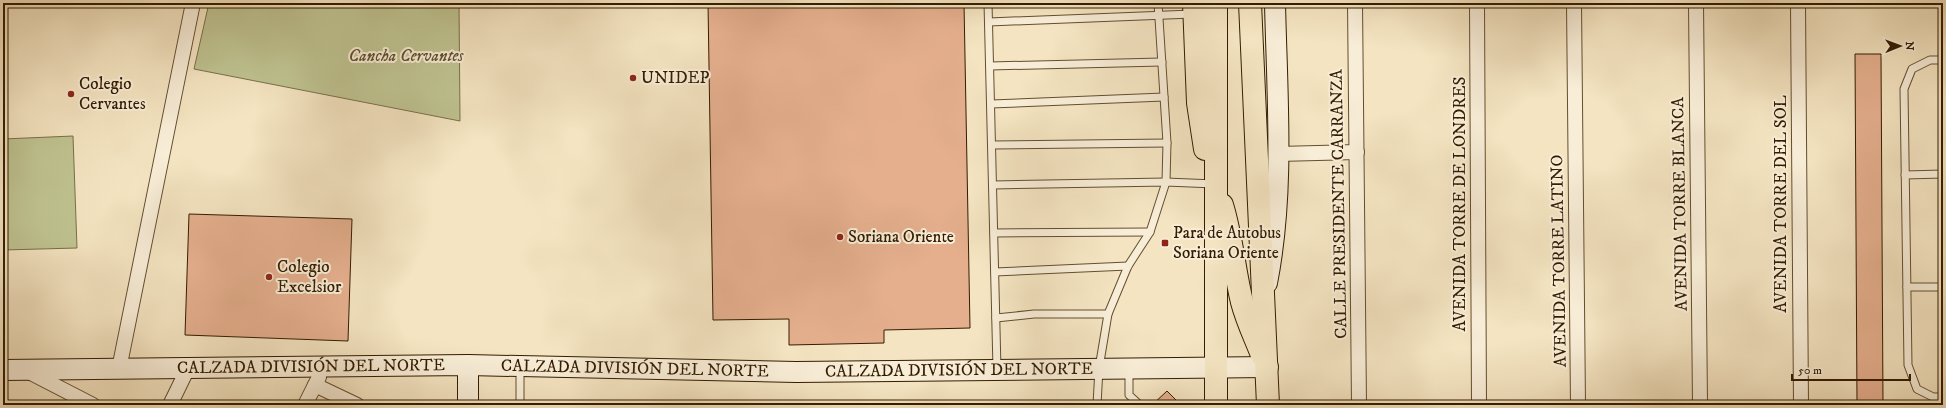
<svg xmlns="http://www.w3.org/2000/svg" width="1946" height="408" font-family="'IM FELL DW Pica',serif">
<style>
.green{fill:#bfc391;stroke:#797049}
.building{fill:#e5af8e;stroke:#331c01}
.lines{fill:none;stroke-linecap:round;stroke-linejoin:round}
.lane-casing{stroke:#634e31;stroke-width:9}
.street-casing{stroke:#634e31;stroke-width:16}
.secondary-casing{stroke:#331c01;stroke-width:22}
.primary-casing{stroke:#331c01;stroke-width:24}
.lane{stroke:#f8edd7;stroke-width:7}
.street{stroke:#f8edd7;stroke-width:14}
.secondary{stroke:#f8edd7;stroke-width:20}
.primary{stroke:#f4e4c1;stroke-width:22}
.poi-dot{fill:#8f2418;stroke:#f8edd7;stroke-width:1.5}
.labels{text-anchor:middle;dominant-baseline:central;stroke-width:4;stroke-linejoin:round;paint-order:stroke}
.park-label{font-size:17px;font-style:italic;fill:#5d4e2c;stroke:#f8edd7}
.poi-label{font-size:17px;fill:#331c01;stroke:#f8edd7;text-anchor:start}
.street-label{font-size:17px;fill:#331c01;stroke:#f8edd7}
</style>
<rect width="100%" height="100%" fill="#f4e4c1"/>
<filter id="stains"><feTurbulence type="fractalNoise" baseFrequency=".005" numOctaves="4"/><feColorMatrix values="0 0 0 0 .2 0 0 0 0 .09 0 0 0 0 .02 0 0 0 .5 -.17"/></filter>
<radialGradient id="worn" r=".72"><stop offset=".6" stop-color="#630" stop-opacity="0"/><stop offset="1" stop-color="#630" stop-opacity=".3"/></radialGradient>
<!-- green -->
<g class="green">
<path d="M209,3H459L460,121L194,69Z"/>
<path d="M73,136L77,248L3,250V139Z"/>
</g>
<!-- building -->
<g class="building">
<path d="M708,3H964L970,328L884,330V343L789,345V319L713,320Z"/>
<path d="M1855,54H1881L1883,404H1857Z"/>
<path d="M189,214L352,219L348,341L185,335Z"/>
<path d="M1167,391L1181,405H1152Z"/>
</g>
<g class="lines">
<defs>
<g id="lane">
<path d="M988,3L997,369"/>
<path d="M989,22L1192,14"/>
<path d="M1943,60H1930L1912,69L1904,89L1908,365L1917,389L1933,397H1943"/>
<path d="M990,66L1162,62"/>
<path d="M991,104L1164,97"/>
<path d="M992,145L1167,143"/>
<path d="M1905,175L1943,174"/>
<path d="M993,185L1166,182L1215,184"/>
<path d="M994,233L1150,232"/>
<path d="M995,272L1128,266"/>
<path d="M1907,287H1943"/>
<path d="M996,318L1034,314H1108L1128,266L1150,232L1166,182L1167,143L1158,3"/>
<path d="M520,368V405"/>
<path d="M1129,370V395L1140,405"/>
<path d="M1097,405L1099,368L1108,314"/>
</g>
<g id="street">
<path d="M1355,3L1359,405"/>
<path d="M1477,3L1479,405"/>
<path d="M1574,3L1578,405"/>
<path d="M1696,3L1700,405"/>
<path d="M1798,3L1801,405"/>
<path d="M1278,154L1357,152"/>
<path d="M119,369L193,3"/>
<path d="M27,371L93,405"/>
<path d="M315,385L357,405"/>
<path d="M170,405L188,368"/>
<path d="M305,405L319,377"/>
</g>
<g id="secondary">
<path d="M1267,283C1285,191 1277,96 1275,3"/>
<path d="M468,365V405"/>
<path id="s1" d="M3,370L468,365L796,372L1268,367"/>
</g>
<g id="primary">
<path d="M1194,3L1198,103L1205,149"/>
<path d="M1250,3L1268,405"/>
<path d="M1222,205C1232,237 1234,270 1242,302C1247,321 1255,337 1262,355"/>
<path d="M1216,405V3"/>
</g>
</defs>
<!-- lane casing -->
<use href="#lane" class="lane-casing"/>
<!-- street casing -->
<use href="#street" class="street-casing"/>
<!-- secondary casing -->
<use href="#secondary" class="secondary-casing"/>
<!-- primary casing -->
<use href="#primary" class="primary-casing"/>
<!-- lane -->
<use href="#lane" class="lane"/>
<!-- street -->
<use href="#street" class="street"/>
<!-- secondary -->
<use href="#secondary" class="secondary"/>
<!-- primary -->
<use href="#primary" class="primary"/>
</g>
<!-- markers -->
<g class="poi-dot">
<circle cx="633" cy="78" r="4"/>
<circle cx="71" cy="94" r="4"/>
<circle cx="840" cy="237" r="4"/>
<rect x="1161" y="239" width="8" height="8" rx="2"/>
<circle cx="269" cy="277" r="4"/>
</g>
<g class="labels">
<!-- park labels -->
<g class="park-label">
<text x="406" y="56">Cancha Cervantes</text>
</g>
<!-- poi labels -->
<g class="poi-label">
<text x="641" y="78">UNIDEP</text>
<text x="79" y="84">Colegio<tspan x="79" dy="20">Cervantes</tspan></text>
<text x="1173" y="233">Para de Autobus<tspan x="1173" dy="20">Soriana Oriente</tspan></text>
<text x="848" y="237">Soriana Oriente</text>
<text x="277" y="267">Colegio<tspan x="277" dy="20">Excelsior</tspan></text>
</g>
<!-- street labels -->
<g class="street-label">
<text transform="translate(1339 204) rotate(-91)">CALLE PRESIDENTE CARRANZA</text>
<text transform="translate(1460 204) rotate(-90)">AVENIDA TORRE DE LONDRES</text>
<text transform="translate(1680 204) rotate(-91)">AVENIDA TORRE BLANCA</text>
<text transform="translate(1781 204) rotate(-90)">AVENIDA TORRE DEL SOL</text>
<text transform="translate(1559 261) rotate(-91)">AVENIDA TORRE LATINO</text>
<text stroke="none"><textPath href="#s1" startOffset="308">CALZADA DIVISIÓN DEL NORTE</textPath></text>
<text stroke="none"><textPath href="#s1" startOffset="632">CALZADA DIVISIÓN DEL NORTE</textPath></text>
<text stroke="none"><textPath href="#s1" startOffset="956">CALZADA DIVISIÓN DEL NORTE</textPath></text>
</g>
</g>
<!-- margin -->
<rect width="1946" height="408" fill="none" stroke="#f4e4c1" stroke-width="16"/>
<rect x="4" y="4" width="1938" height="400" fill="none" stroke="#331c01" stroke-width="2"/>
<rect x="8" y="8" width="1930" height="392" fill="none" stroke="#331c01"/>
<!-- north arrow -->
<g transform="translate(1900 46) rotate(89)" stroke="#f8edd7" stroke-width="3" paint-order="stroke">
<path d="M0-3L7 15L0 10L-7 15Z" fill="#331c01"/>
<text y="-6" font-size="11" font-weight="bold" text-anchor="middle" fill="#331c01">N</text>
</g>
<!-- scale -->
<path d="M1792 374v6h118v-6" fill="none" stroke="#331c01" stroke-width="2"/>
<text x="1798" y="374" font-size="12" fill="#331c01" stroke="#f8edd7" stroke-width="3" paint-order="stroke">50 m</text>
<rect width="100%" height="100%" filter="url(#stains)"/>
<rect width="100%" height="100%" fill="url(#worn)"/>
</svg>
